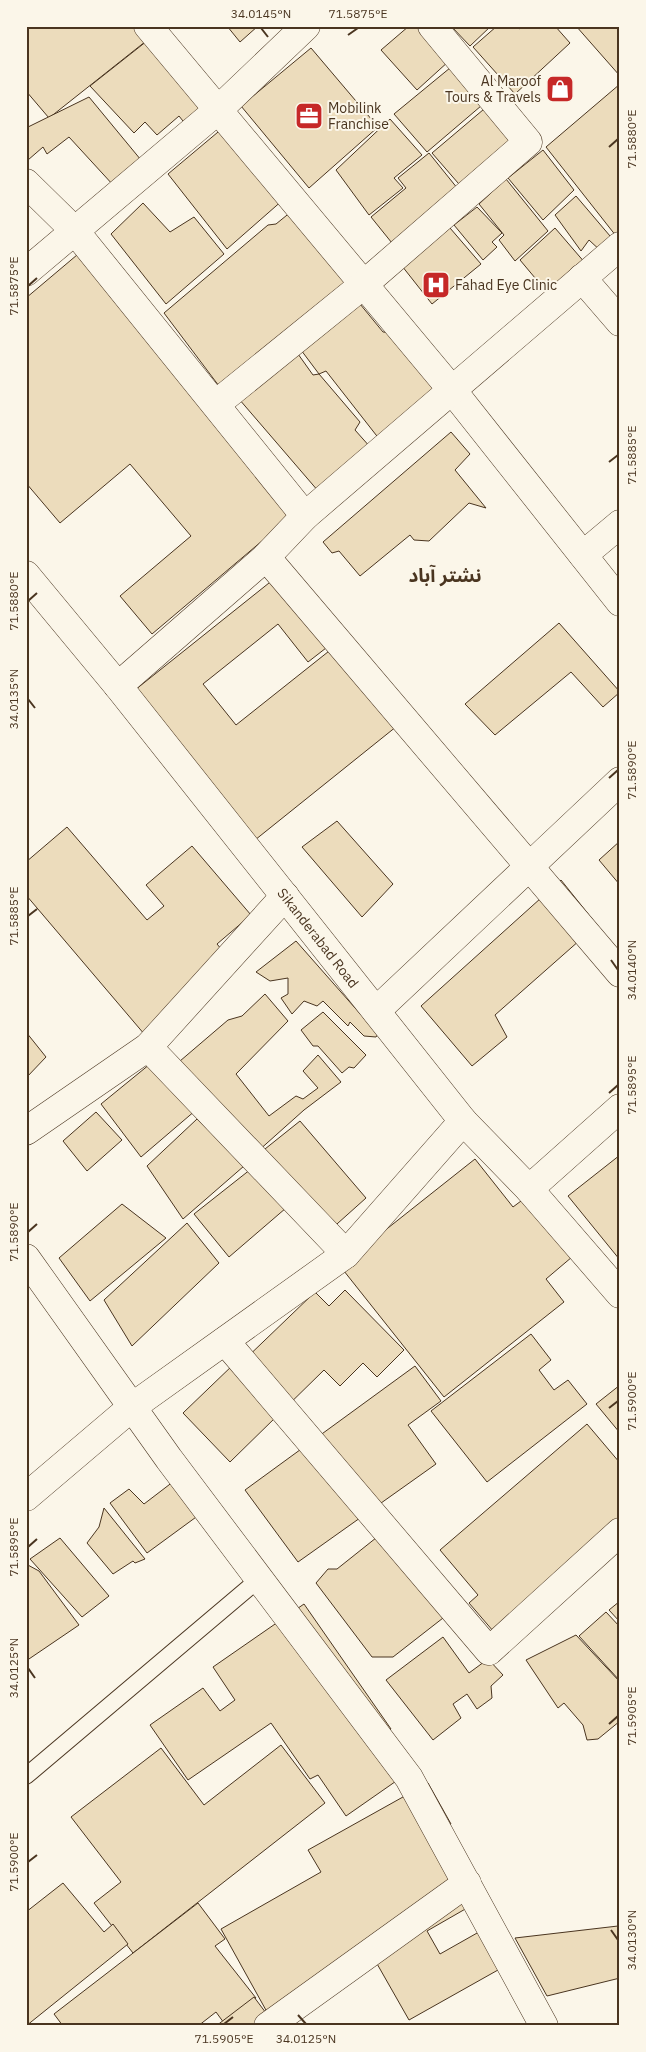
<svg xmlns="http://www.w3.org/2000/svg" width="646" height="2052" font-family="'IBM Plex Sans','Noto Sans Arabic',sans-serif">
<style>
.building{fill:#ecdcbc;stroke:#4a3520}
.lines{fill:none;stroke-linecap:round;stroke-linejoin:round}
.service-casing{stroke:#4a3520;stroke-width:18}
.minor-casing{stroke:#4a3520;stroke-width:29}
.tertiary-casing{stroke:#4a3520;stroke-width:29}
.service{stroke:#fbf6e9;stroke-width:16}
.minor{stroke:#fbf6e9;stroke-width:28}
.tertiary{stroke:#fbf6e9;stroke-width:28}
.ticks{fill:none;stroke:#4a3520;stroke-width:2}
.labels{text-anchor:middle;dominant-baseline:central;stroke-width:4;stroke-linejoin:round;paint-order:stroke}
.poi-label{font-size:14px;fill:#4a3520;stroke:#fbf6e9;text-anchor:start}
.street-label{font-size:14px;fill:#4a3520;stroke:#fbf6e9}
.district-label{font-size:19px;font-weight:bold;fill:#4a3520;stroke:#fbf6e9}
.neatline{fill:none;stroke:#4a3520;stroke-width:2}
.ticks-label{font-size:12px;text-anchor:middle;fill:#4a3520}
</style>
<rect width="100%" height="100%" fill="#fbf6e9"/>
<!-- building -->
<g class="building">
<path d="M26,26H165L49,118L26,91Z"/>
<path d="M227,26H258L240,42Z"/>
<path d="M409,26H420L449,61L417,90L381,50Z"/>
<path d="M451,26H491L470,46Z"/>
<path d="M497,26H517L519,29L523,26H555L570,43L515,94L473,47Z"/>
<path d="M576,26H620V76Z"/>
<path d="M152,37L208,107L187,126L179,116L157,135L145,122L134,133L90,86Z"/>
<path d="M311,48L378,127L309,188L241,106Z"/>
<path d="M456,63L488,100L427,152L394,114Z"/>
<path d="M620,84V241L546,147Z"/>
<path d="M89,97L141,160L114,186L69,137L47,154L43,147L28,160L26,158V128Z"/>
<path d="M490,104L522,141L465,191L432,153Z"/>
<path d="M390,119L422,155L394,178L403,188L369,215L336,170Z"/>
<path d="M224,127L284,199L227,249L168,174Z"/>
<path d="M543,150L574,190L543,220L508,178Z"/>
<path d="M429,153L462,194L396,248L371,217L406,188L398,178Z"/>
<path d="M506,179L548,231L515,261L499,240L504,235L479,204Z"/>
<path d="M576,196L616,243L603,253L589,240L581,251L555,215Z"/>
<path d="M143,203L170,232L194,217L224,254L166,304L111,234Z"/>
<path d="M477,207L502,233L492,242L497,247L483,260L454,225Z"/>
<path d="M292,211L355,283L219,386L164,313L268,225L276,224Z"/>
<path d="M450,228L481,264L432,304L402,266Z"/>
<path d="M555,228L586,264L551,297L520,260Z"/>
<path d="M90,244L301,508L152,634L120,596L191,536L130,464L60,523L26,483V298Z"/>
<path d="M360,304L383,332L395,333L444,387L380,440L326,371L319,374L301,350Z"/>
<path d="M298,354L313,375L319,374L360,422L355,430L371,448L319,492L239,399Z"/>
<path d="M451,432L470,454L455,470L486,508L469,503L429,541L414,540L410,535L360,576L339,551L332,553L323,542Z"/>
<path d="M289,567L344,634L308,662L278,624L203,684L236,725L348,636L412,714L255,840L135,690Z"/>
<path d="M559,623L620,692L603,707L571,672L495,735L465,704Z"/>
<path d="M337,821L393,884L362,917L302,847Z"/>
<path d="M67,827L147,920L164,906L146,885L192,846L251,915L217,944L231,961L145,1035L26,895V862Z"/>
<path d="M620,841V885L599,860Z"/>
<path d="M561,880L597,925L495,1015L507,1037L472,1066L421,1006Z"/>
<path d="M296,941L378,1034L376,1037L364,1036L350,1022L348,1026L323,1001L317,1006L304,1001L292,1014L281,998L288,994V978L270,981L256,972Z"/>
<path d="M265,994L288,1021L236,1074L269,1116L296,1096L303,1099L318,1088L303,1071L318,1055L341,1082L304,1110L257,1152L173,1067L228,1020L242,1016Z"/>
<path d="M323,1012L366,1055L354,1068L349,1067L342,1073L318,1046H313L301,1030Z"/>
<path d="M26,1032L46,1057L26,1078L27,1054Z"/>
<path d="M150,1064L196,1110L141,1157L101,1104Z"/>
<path d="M96,1112L122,1140L87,1171L63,1141Z"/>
<path d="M197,1119L244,1166L183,1219L147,1166Z"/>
<path d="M300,1121L366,1198L328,1232L260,1153Z"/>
<path d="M620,1155V1260L568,1196Z"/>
<path d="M475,1159L513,1207L525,1198L572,1257L546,1279L564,1302L444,1397L340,1266Z"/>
<path d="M251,1169L286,1208L229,1257L194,1214Z"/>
<path d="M122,1204L166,1238L90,1301L59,1258Z"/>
<path d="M187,1223L219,1263L132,1346L104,1300Z"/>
<path d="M345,1290L404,1350L377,1377L363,1363L340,1386L324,1370L230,1462L183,1413L235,1363L238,1366L315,1292L329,1306Z"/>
<path d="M531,1334L551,1360L539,1370L554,1390L568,1380L587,1404L487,1482L431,1411Z"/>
<path d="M415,1366L441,1401L408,1425L436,1464L298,1562L245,1490Z"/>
<path d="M620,1385V1433L596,1404Z"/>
<path d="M587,1424L620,1463V1549L506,1646L469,1603L478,1595L440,1550Z"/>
<path d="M178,1478L203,1512L147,1553L110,1503L129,1489L144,1504Z"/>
<path d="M104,1508L145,1559L135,1563L133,1561L113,1574L87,1543L99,1527Z"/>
<path d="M396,1522L452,1611L393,1657H372L316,1583L328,1569H337Z"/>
<path d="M60,1538L109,1596L82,1617L30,1559Z"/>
<path d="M26,1564L39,1571L79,1625L26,1661Z"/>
<path d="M620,1601V1622L609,1610Z"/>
<path d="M304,1604L391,1729L386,1733L412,1770L346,1816L318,1775L310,1779L271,1723L188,1780L150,1725L203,1688L220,1711L235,1700L213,1667Z"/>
<path d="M606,1612L620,1627V1681L579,1636Z"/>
<path d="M576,1635L620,1682V1721L598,1739L587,1740L583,1725L564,1703L558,1708L526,1660Z"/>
<path d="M443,1637L469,1673L488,1659L503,1675L491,1686L492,1698L477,1709L467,1694L453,1704L461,1718L433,1740L386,1680Z"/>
<path d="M281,1745L325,1803L133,1953L94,1903L121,1882L71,1817L161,1748L204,1805Z"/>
<path d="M428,1783L451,1824L442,1830L481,1900L427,1931L440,1954L493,1924L514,1961L409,2020L376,1962L272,2021L221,1929L321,1872L308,1850Z"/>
<path d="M63,1883L104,1932L113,1924L128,1944L26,2026V1912Z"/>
<path d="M198,1903L225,1939L215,1946L256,1998L224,2023L216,2012L198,2026H63L54,2014Z"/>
<path d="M618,1926L620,1978L547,1996L515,1938Z"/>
<path d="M254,1997L275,2025L216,2026Z"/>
</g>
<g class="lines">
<defs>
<path id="service" d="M26,1776L259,1579"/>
<g id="minor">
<path d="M148,26L452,390L620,602"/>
<path d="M26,183L75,231L305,516"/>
<path d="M26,272L218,110L306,26"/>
<path d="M582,278L620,322"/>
<path d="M216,404L363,285L528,142L432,26"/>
<path d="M583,555L620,524"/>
<path d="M266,557L620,973"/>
<path d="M118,686L266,557L305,516L620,246"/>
<path d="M376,1011L620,781"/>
<path d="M148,1047L346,1254"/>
<path d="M26,1131L148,1047L285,896"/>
<path d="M529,1189L620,1108"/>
<path d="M26,1258L169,1459L409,1778L544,2026"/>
<path d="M225,1341L489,1651L620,1532"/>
<path d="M26,1497L132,1407L346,1254L463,1121"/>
<path d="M268,2026L467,1883"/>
</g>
<path id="tertiary" d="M26,575L118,686L463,1121L529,1189L620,1294"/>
</defs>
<!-- service casing -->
<use href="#service" class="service-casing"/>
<!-- minor casing -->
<use href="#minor" class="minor-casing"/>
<!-- tertiary casing -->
<use href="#tertiary" class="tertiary-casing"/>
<!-- service -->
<use href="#service" class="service"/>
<!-- minor -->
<use href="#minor" class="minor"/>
<!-- tertiary -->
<use href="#tertiary" class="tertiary"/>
</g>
<!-- ticks -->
<path class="ticks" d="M261,28L268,37M348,35L358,28M609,147L618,139M28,286L37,278M609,462L618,455M28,601L37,593M28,699L35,708M609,778L618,770M28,916L37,909M611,960L618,970M609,1093L618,1085M28,1232L37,1224M609,1408L618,1401M28,1547L37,1539M28,1668L35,1678M609,1724L618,1716M28,1862L37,1855M611,1930L618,1940M298,2015L306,2024M224,2024L233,2017"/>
<!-- icons -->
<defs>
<symbol id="shop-square" viewBox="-11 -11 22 22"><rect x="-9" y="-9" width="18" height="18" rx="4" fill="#c62828" stroke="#fbf6e9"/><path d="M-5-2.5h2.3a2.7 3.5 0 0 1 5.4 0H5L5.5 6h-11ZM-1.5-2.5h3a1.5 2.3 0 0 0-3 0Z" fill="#fff"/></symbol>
<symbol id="office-square" viewBox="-11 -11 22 22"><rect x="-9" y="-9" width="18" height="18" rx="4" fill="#c62828" stroke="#fbf6e9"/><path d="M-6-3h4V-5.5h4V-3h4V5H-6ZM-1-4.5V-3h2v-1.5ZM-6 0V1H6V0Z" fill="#fff"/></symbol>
<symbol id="hospital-square" viewBox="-11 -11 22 22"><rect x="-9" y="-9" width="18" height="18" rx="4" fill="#c62828" stroke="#fbf6e9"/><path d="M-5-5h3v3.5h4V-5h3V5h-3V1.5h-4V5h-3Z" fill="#fff"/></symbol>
</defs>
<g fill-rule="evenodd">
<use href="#shop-square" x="544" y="73" width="32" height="32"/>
<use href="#office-square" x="293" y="100" width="32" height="32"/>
<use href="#hospital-square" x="420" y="269" width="32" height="32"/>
</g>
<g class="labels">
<!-- poi labels -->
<g class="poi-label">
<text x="541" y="81" text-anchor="end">Al Maroof<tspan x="541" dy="16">Tours &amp; Travels</tspan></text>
<text x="328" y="108">Mobilink<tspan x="328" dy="16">Franchise</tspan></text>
<text x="455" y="285">Fahad Eye Clinic</text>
</g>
<!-- street labels -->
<g class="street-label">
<text transform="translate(318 938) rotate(52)">Sikanderabad Road</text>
</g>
<!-- district labels -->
<g class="district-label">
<text x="445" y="575">نشتر آباد</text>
</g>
</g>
<!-- border -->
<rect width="646" height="2052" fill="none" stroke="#fbf6e9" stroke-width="55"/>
<rect x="28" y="28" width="590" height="1996" class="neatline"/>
<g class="ticks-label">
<text x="261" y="18">34.0145°N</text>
<text x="358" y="18">71.5875°E</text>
<text transform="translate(632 139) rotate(-90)" y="4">71.5880°E</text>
<text transform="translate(14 286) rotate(-90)" y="4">71.5875°E</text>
<text transform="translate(632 455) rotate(-90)" y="4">71.5885°E</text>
<text transform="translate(14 601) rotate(-90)" y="4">71.5880°E</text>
<text transform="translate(14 699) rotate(-90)" y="4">34.0135°N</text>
<text transform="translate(632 770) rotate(-90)" y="4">71.5890°E</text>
<text transform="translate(14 916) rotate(-90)" y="4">71.5885°E</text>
<text transform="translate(632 970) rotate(-90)" y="4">34.0140°N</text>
<text transform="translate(632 1085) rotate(-90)" y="4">71.5895°E</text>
<text transform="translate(14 1232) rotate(-90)" y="4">71.5890°E</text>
<text transform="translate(632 1401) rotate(-90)" y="4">71.5900°E</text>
<text transform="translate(14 1547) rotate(-90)" y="4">71.5895°E</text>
<text transform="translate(14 1668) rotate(-90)" y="4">34.0125°N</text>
<text transform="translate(632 1716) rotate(-90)" y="4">71.5905°E</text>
<text transform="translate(14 1862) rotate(-90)" y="4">71.5900°E</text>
<text transform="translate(632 1940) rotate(-90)" y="4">34.0130°N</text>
<text x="224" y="2043">71.5905°E</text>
<text x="306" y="2043">34.0125°N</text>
</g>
</svg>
